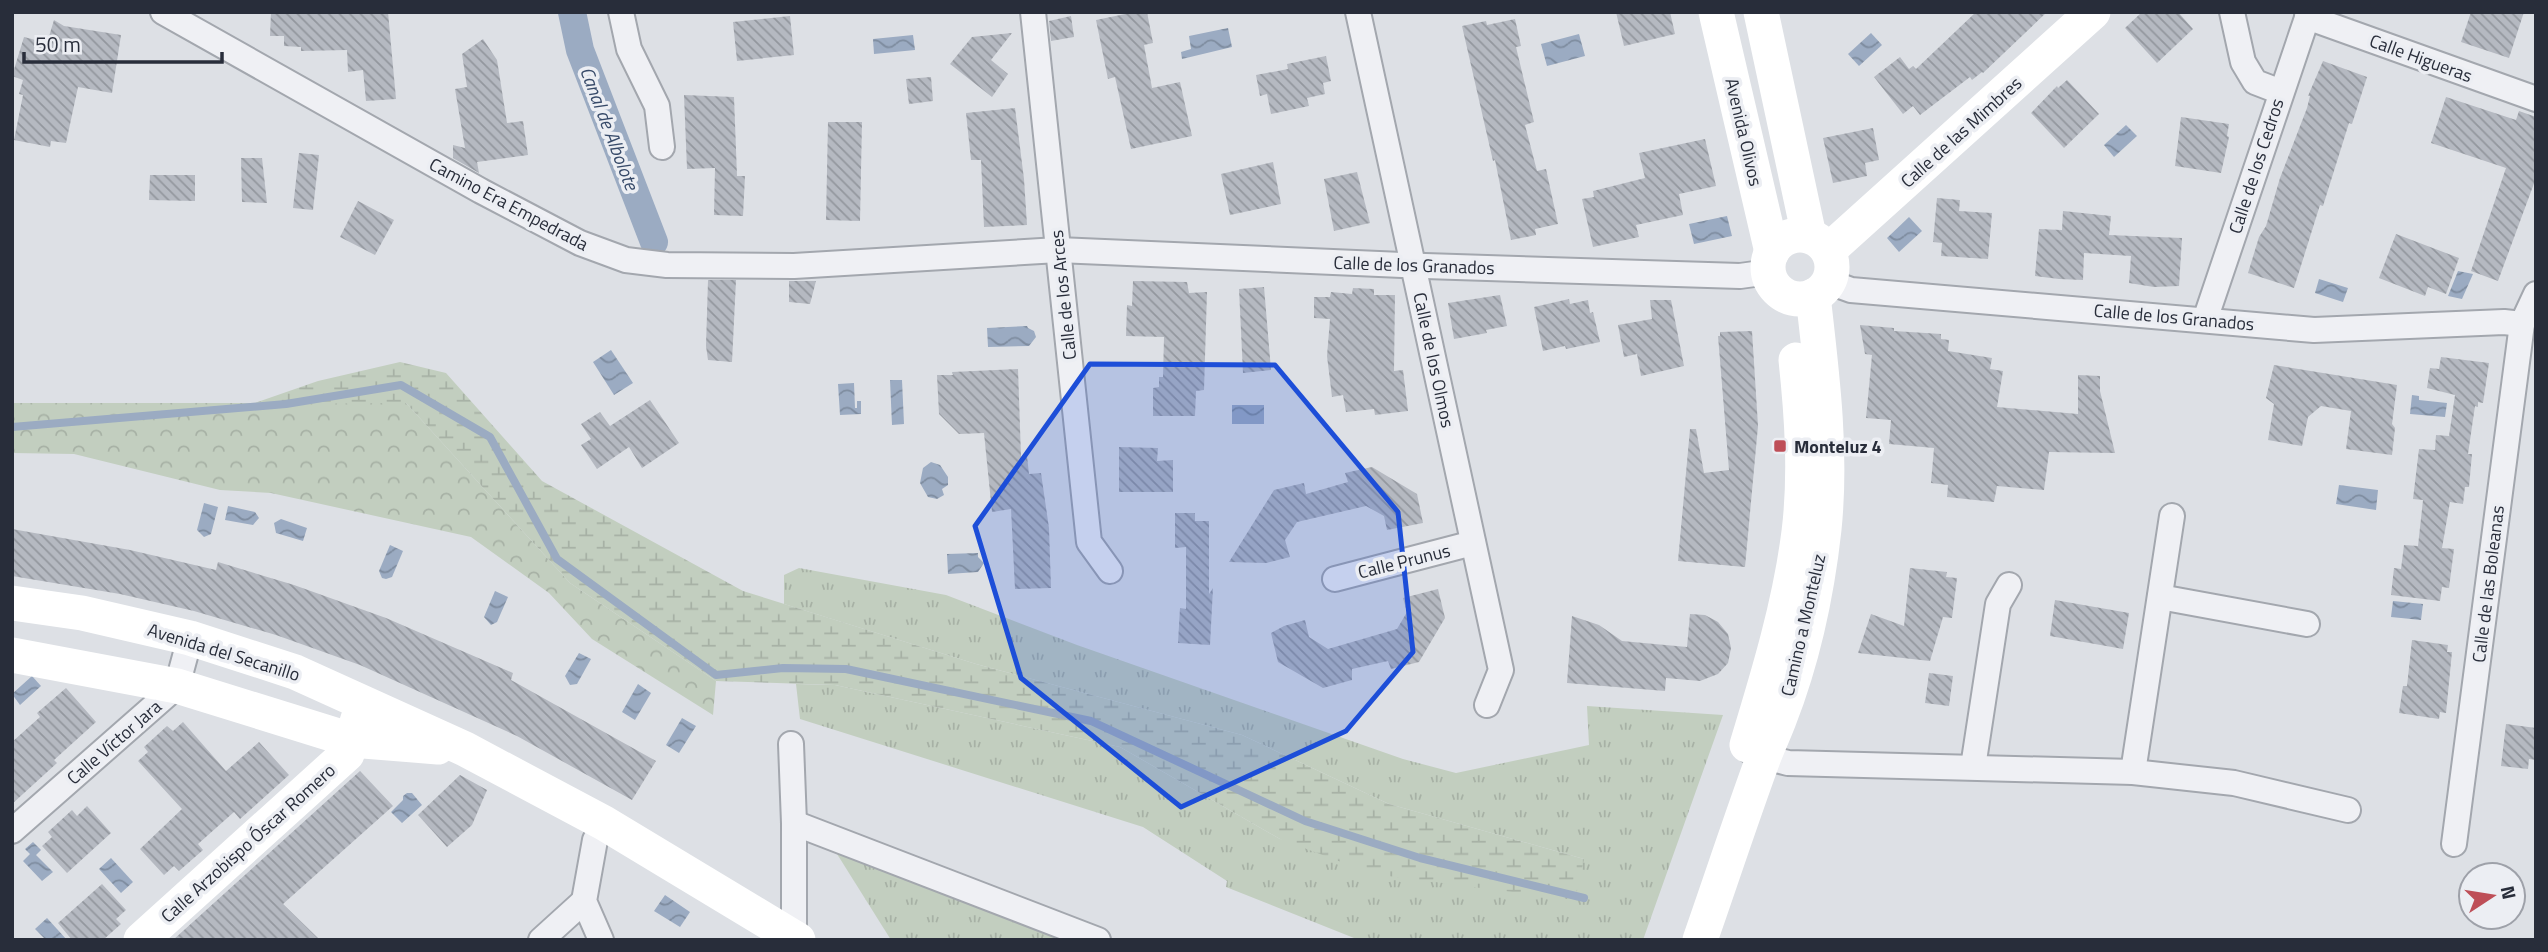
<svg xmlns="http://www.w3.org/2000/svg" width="2548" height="952" font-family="'Titillium Web',sans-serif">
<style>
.grass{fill:url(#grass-tufts)}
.forest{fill:url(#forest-crowns)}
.wetland{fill:url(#wetland-marsh)}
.water{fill:url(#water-waves)}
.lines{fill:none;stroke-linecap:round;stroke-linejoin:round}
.stream{stroke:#9babc2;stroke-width:8}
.canal{stroke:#9babc2;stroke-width:28}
.building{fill:url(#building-back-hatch)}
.street-casing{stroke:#a3a7ae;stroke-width:28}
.street{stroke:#eff0f4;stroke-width:24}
.secondary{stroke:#fff;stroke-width:35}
.marked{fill:#1d4ed8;fill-opacity:0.2;stroke:#1d4ed8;stroke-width:5;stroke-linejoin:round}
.poi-dot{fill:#be4e57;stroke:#eceef3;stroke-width:2.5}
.labels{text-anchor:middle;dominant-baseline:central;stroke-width:7;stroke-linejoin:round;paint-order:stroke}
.street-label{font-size:18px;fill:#282d3a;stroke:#eceef3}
.poi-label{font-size:18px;font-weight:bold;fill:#282d3a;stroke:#eceef3;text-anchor:start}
.water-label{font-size:19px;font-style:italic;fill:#374a69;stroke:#eceef3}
</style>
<defs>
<pattern id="grass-tufts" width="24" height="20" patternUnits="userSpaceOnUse" patternTransform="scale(1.75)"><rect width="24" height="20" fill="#c2cebf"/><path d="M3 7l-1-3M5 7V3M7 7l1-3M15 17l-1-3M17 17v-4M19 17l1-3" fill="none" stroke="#a7b1a5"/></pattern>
<pattern id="forest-crowns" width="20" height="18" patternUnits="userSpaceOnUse" patternTransform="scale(1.75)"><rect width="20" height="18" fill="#c2cebf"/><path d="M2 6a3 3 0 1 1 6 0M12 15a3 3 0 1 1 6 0" fill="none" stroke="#a7b1a5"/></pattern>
<pattern id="wetland-marsh" width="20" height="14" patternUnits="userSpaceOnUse" patternTransform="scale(1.75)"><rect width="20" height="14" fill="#c2cebf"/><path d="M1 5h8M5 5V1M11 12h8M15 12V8" fill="none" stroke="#a7b1a5"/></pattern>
<pattern id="water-waves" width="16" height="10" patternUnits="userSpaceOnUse" patternTransform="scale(1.75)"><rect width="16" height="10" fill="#9babc2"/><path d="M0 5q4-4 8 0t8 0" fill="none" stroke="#7e8c9f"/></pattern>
<pattern id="building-back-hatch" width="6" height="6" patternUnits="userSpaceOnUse" patternTransform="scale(1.75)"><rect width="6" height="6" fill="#b5b9c1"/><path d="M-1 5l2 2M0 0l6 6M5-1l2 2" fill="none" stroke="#93979e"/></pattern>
</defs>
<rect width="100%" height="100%" fill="#dde0e5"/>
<!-- grass -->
<g class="grass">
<path d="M799,568L946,595L1077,645L1403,759L1456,773L1589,745L1587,706L1723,715L1643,940H1359L1226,887L1227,881L1143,827L800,719L796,684L835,685L1120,747L1280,839L1584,859L1389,804L1242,735L976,664L784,604V575Z"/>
<path d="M832,846L1067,940H891Z"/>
</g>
<!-- forest -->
<path class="forest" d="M14,403H406L570,583L716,681L713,715L592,639L549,593L471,537L271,493L220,490L74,454L12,453V404Z"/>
<!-- wetland -->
<path class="wetland" d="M400,362L446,373L542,481L743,591L976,664L1242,735L1389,804L1584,859L1575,900L1373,874L1280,839L1120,747L835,685L716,681L570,583L406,403L252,404L318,381Z"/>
<!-- water -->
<g class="water">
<path d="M1228,28L1232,47L1182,59L1181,52L1191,49L1189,36Z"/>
<path d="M1871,33L1882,45L1859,66L1848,54Z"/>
<path d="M1579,34L1585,56L1547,66L1541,44Z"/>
<path d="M913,35L915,50L874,54L873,39Z"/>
<path d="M2126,125L2137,136L2114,157L2104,145Z"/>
<path d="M1727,216L1732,236L1694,244L1689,224Z"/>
<path d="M1909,217L1922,231L1899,252L1887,238Z"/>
<path d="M2458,271L2473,274L2462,299L2448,296Z"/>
<path d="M2319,279L2348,288L2343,302L2315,293Z"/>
<path d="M1027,326L1028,328L1034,331L1036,337L1029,346L988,347L987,328Z"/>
<path d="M611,350L633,383L614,395L593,362Z"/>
<path d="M890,380H902L904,424L892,425Z"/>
<path d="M854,383L855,408H857V401H861V414L840,415L838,384Z"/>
<path d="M2412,395L2419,396V400L2447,403L2445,417L2410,414Z"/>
<rect x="1232" y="405" width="32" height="19"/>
<path d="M931,462L940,465L948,477V485L942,489L944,495L937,499L928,497L920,483L923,468Z"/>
<path d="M2339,485L2378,490L2376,510L2336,504Z"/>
<path d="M204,503L218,507L211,534L204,537L197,530Z"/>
<path d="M228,506L255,512L259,518L253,525L225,520Z"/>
<path d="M281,519L307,528L303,541L276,533L274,523Z"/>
<path d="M390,545L403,551L392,577L386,579L382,578L379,571Z"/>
<path d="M978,553V557L984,563L978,572L948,574L947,554Z"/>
<path d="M495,591L508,597L497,622L491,625L484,617Z"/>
<path d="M2393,601L2423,604L2421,620L2391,617Z"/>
<path d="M579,653L591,659L577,684L570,685L565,676Z"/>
<path d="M32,676L41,686L20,705L12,694Z"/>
<path d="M638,684L651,693L635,720L622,712Z"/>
<path d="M682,718L696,726L679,753L666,745Z"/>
<path d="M407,793H412L422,805L402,823L391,812L403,800V796Z"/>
<path d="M33,842L41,850L36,855L53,872L42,881L23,861L30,854L25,849Z"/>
<path d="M111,858L133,882L121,893L99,869Z"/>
<path d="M665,895L690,912L680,927L654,911Z"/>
<path d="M47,918L67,940H46L35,929Z"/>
</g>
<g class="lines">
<!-- stream -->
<path class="stream" d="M12,427L286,404L401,385L490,437L557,559L716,675L783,668L846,669L1091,721L1305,821L1420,858L1584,898"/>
<!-- canal -->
<path class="canal" d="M572,12L580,50L654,242"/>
</g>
<!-- building -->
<g class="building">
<path d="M271,12H388L396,99L366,101L363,70L348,72L347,50L301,51V47L284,46V36H270Z"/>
<path d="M1135,12H1147L1153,43L1144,45L1152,88L1180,82L1192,136L1131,149L1115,77L1108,79L1096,20Z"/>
<path d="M1616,12H1670L1675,34L1624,46Z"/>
<path d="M1976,12H2047L1983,73L1982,72L1972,80L1970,77L1920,115L1913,106L1903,114L1874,77L1900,57L1909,69L1913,66L1916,69Z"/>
<path d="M2142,12H2178L2193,29L2157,63L2125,28Z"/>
<path d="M2471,12H2524L2509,58L2461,42Z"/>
<path d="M790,16L794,55L737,61L733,22Z"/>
<path d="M1071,16L1074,37L1051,41L1049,21Z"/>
<path d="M1515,19L1521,46L1516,47L1534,122L1525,125L1537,171L1546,169L1558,224L1535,229L1536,235L1511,240L1495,160L1493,161L1462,26L1486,21L1487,25Z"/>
<path d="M54,20L64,26L121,35L112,93L78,87L66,143L51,141L50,147L14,140L23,95L19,94L23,80L12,76L24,37L47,43Z"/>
<path d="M1012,33L991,60L1008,74L992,97L950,64L972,37Z"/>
<path d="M483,39L497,60L507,123L523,121L528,155L477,162L479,173L453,158V145L465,148L455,89L467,87L462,54Z"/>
<path d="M1326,56L1331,81L1323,83L1325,94L1307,98L1309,106L1271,114L1267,94L1260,96L1256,75L1288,69L1287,64Z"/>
<path d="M2323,61L2367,77L2352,124L2349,123L2323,206L2320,205L2294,288L2248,273L2259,237L2266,226L2280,178L2307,108L2310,96H2308Z"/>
<path d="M931,77L933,101L909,104L906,79Z"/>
<path d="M2067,80L2099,114L2064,148L2031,113L2057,86L2058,88Z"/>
<path d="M684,95L734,97L737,176H745L743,216L714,215L715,168L687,169Z"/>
<path d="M2446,97L2516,120L2519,111L2536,117V178L2498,281L2471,271L2506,168L2431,143Z"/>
<path d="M1015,108L1024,179L1027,225L984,227L981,160H971L966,113Z"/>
<path d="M2181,117L2229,124L2227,136L2229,137L2221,173L2175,166Z"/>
<path d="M828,122H862L860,221L826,220Z"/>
<path d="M1873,128L1879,160L1865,163L1867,176L1833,183L1823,138Z"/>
<path d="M1705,139L1716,186L1679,194L1683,215L1636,225L1639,237L1593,247L1582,199L1594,197L1593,191L1645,178L1639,153Z"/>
<path d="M299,153L319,155L313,210L293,208Z"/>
<path d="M241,158H262L267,203L242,202Z"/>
<path d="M1273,162L1281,204L1230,215L1221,174Z"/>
<path d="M1357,172L1370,223L1334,231L1324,179Z"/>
<path d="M150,175H195V201L149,200Z"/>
<path d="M1937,198L1960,200L1959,211L1992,213L1988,259L1941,256L1942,243L1933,242Z"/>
<path d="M358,201L394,220L375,255L340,237Z"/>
<path d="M2063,211L2111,216L2109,235L2182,238L2179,286L2154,287L2129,283L2131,256L2084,253L2083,280L2059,279L2035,276L2039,229L2062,230Z"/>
<path d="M2396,234L2459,258L2446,294L2428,287L2425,296L2379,278Z"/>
<path d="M708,280H736L732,362L708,360L706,346Z"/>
<path d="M789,281H816L810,304L789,302Z"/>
<path d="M1133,281L1187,282L1189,293L1207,292L1204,390L1196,391L1195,416H1153V388L1159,387V377H1163L1164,337L1126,336L1127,305L1132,306Z"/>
<path d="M1264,287L1271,370L1243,373L1239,289Z"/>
<path d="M1353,288L1374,289V295H1395L1394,371L1403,370L1408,411L1375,415L1374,409L1346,412L1343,395L1332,397L1327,356L1330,319L1314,318V297H1330L1331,292L1352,294Z"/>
<path d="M1500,295L1507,326L1486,330L1487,333L1454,339L1448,303Z"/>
<path d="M1569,299L1570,304L1588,300L1590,313L1593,312L1600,342L1566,349L1565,346L1543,351L1534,307Z"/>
<path d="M1650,300H1671L1684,366L1641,376L1637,354L1624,357L1618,325L1652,319Z"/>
<path d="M1860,325L1894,328V331L1941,334V339L1949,340L1948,351L1992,358L1990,369L2003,371L1997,407L2078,414V375L2100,376V391L2115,453L2049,452L2044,490L1997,486L1994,502L1947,497L1948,485L1931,483L1934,448L1889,444L1891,420L1866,418L1872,355L1865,354Z"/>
<path d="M1752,331L1758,426L1745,567L1678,561L1690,429H1696L1704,473L1729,470L1718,336H1720V332Z"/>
<path d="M2441,357L2489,363L2483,403L2478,402V407L2475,406L2468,454H2472L2469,487H2465L2463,504L2450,502L2442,548L2454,549L2449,588L2442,587L2440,601L2391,595L2394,568L2401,569L2404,545L2418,546L2423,500L2413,499L2419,449L2435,450L2436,435L2449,436L2455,395L2427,388L2430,368L2439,369Z"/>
<path d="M2274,365L2397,385L2392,424L2395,428L2392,455L2346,449L2351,411L2321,406L2308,417L2302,446L2268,440L2274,404L2266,398Z"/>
<path d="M1018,369L1021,457L1027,456L1029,474L1041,473L1049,528L1051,588L1015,589L1011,509L992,512L984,433L959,434L939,414L937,375H953L952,372Z"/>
<path d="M650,400L679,443L642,468L629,447L597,469L581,445L591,439L581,424L600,412L610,426Z"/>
<path d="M1119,447L1158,448L1157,461L1173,460V492H1119Z"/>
<path d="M1372,467L1417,494L1423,523L1387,530L1384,516L1366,506L1297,522L1285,540L1290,557L1266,563L1229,562L1274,490L1304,483L1306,494L1348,482L1345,473Z"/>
<path d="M1175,513H1195V521H1209V594L1213,588L1210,645L1178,643L1180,608L1186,609V547L1175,548Z"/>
<path d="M12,529L130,550L216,570L218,562L294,585L386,618L513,673L511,680L656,761L632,800L517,736L360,665L276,635L194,611L120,594L12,576Z"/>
<path d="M1910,568L1947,572L1946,577L1957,578L1952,618L1943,617L1930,661L1858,653L1871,614L1904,626Z"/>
<path d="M1438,589L1445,618L1419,662L1391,669L1388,661L1352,669V680L1323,688L1278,662L1271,633L1284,626L1305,620L1309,637L1328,649L1397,629L1407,612L1403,598Z"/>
<path d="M2055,600L2129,613L2123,649L2050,636Z"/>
<path d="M1690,614L1705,615L1718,622L1728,634L1731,648L1728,663L1718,674L1700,681L1666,678L1665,691L1567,683L1572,616L1599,625L1622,641L1687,647Z"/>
<path d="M2412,640L2448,645L2447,652H2452L2446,713L2440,712L2439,719L2399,713L2403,686H2407Z"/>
<path d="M1929,673L1953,676L1949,706L1925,703Z"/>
<path d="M66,688L96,722L54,760L57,763L12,804V742L40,717L37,713Z"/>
<path d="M183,722L226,771L259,742L289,775L240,819L234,812L198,844L203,850L179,871L174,866L164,875L140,849L182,809L138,761L148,752L144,747L156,736L167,726L173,731Z"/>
<path d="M2506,724L2536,728V760L2529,759L2528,769L2501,766Z"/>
<path d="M360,771L393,806L283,904L320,940H173Z"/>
<path d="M460,775L487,790L472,825L447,847L418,815Z"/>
<path d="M87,806L111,833L67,873L42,846L52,837L48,832L72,810L77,816Z"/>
<path d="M102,884L126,910L116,919L121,924L103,940H72L58,923Z"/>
</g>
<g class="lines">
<defs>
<g id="street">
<path d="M163,12L481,191L580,243L626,260L667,265L794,266L1058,250L1425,266L1740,276L1769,272"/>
<path d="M621,12L629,49L657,106L662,147"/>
<path d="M1033,12L1089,542L1110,571"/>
<path d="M1358,12L1501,670L1487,705"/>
<path d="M2232,12L2243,62L2255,82L2281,92"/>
<path d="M2307,17L2536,99"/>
<path d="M1829,282L1851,290L2314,330L2504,322L2522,324"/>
<path d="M2205,320L2309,12"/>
<path d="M1335,579L1473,543"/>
<path d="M2160,597L2307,624"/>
<path d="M791,744L794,823V937"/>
<path d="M1750,751L1764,757L1788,763L2133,772L2234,783L2348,810"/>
<path d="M1973,767L1998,604L2009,585"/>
<path d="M2133,772L2172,516"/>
<path d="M794,823L1098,940"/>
<path d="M12,831L177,686L190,638"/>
<path d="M2454,844L2522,324L2536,294"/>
<path d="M541,940L584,901"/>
<path d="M601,940L584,901L595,840L604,823"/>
</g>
</defs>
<!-- street casing -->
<use href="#street" class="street-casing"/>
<!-- street -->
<use href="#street" class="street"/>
<!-- secondary -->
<g class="secondary">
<path d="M1716,12L1772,252"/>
<path d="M1761,12L1809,236"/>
<circle cx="1800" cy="267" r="32"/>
<path d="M1828,251L2093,12"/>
<path d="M12,603L82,613L190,638L295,672L465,749L604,823L798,940"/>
<path d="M12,655L177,686L351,740L438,747"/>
<path d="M1747,745C1768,676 1790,604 1799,532C1806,475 1802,416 1796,360"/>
<path d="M141,940L347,754L358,719"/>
<path d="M1700,940C1721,880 1741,819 1763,759C1768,746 1774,733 1779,720C1802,661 1817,593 1824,529C1832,452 1822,374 1813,296"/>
</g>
</g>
<!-- marked area -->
<path class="marked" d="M1090,364L1275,365L1398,512L1413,652L1346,731L1181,807L1021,678L975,526Z"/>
<!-- markers -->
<rect class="poi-dot" x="1773" y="439" width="14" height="14" rx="3.5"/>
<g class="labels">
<!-- street labels -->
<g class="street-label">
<text transform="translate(2421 58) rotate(20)">Calle Higueras</text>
<text transform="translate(1744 132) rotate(77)">Avenida Olivos</text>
<text transform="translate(1961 132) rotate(-42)">Calle de las Mimbres</text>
<text transform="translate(2256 166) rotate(-72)">Calle de los Cedros</text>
<text transform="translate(509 204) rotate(28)">Camino Era Empedrada</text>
<text transform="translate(1414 265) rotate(2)">Calle de los Granados</text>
<text transform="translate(1063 295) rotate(-96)">Calle de los Arces</text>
<text transform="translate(2174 317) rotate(5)">Calle de los Granados</text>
<text transform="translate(1434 360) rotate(78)">Calle de los Olmos</text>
<text transform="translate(1404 561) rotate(-14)">Calle Prunus</text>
<text transform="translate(2488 584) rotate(-83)">Calle de las Boleanas</text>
<text transform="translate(1803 625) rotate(-77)">Camino a Monteluz</text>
<text transform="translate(224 652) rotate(17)">Avenida del Secanillo</text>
<text transform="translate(114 742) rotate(-41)">Calle Víctor Jara</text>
<text transform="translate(248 843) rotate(-42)">Calle Arzobispo Óscar Romero</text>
</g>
<!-- poi labels -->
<g class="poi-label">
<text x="1794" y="446">Monteluz 4</text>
</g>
<!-- water labels -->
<g class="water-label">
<text transform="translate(610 128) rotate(69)">Canal de Albolote</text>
</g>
</g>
<!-- border -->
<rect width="2548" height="952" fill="none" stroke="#282d3a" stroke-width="28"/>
<!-- north arrow -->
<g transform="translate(2492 896) rotate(78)"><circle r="33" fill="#eceef3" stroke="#9ea1a9" stroke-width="2"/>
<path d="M0-5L12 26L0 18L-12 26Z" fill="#be4e57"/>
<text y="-10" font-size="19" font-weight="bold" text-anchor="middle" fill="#282d3a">N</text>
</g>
<!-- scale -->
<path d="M24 52v10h198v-10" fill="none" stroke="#282d3a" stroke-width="3.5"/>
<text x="35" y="52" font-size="21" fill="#282d3a" stroke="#eceef3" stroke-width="5" paint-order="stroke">50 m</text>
</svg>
